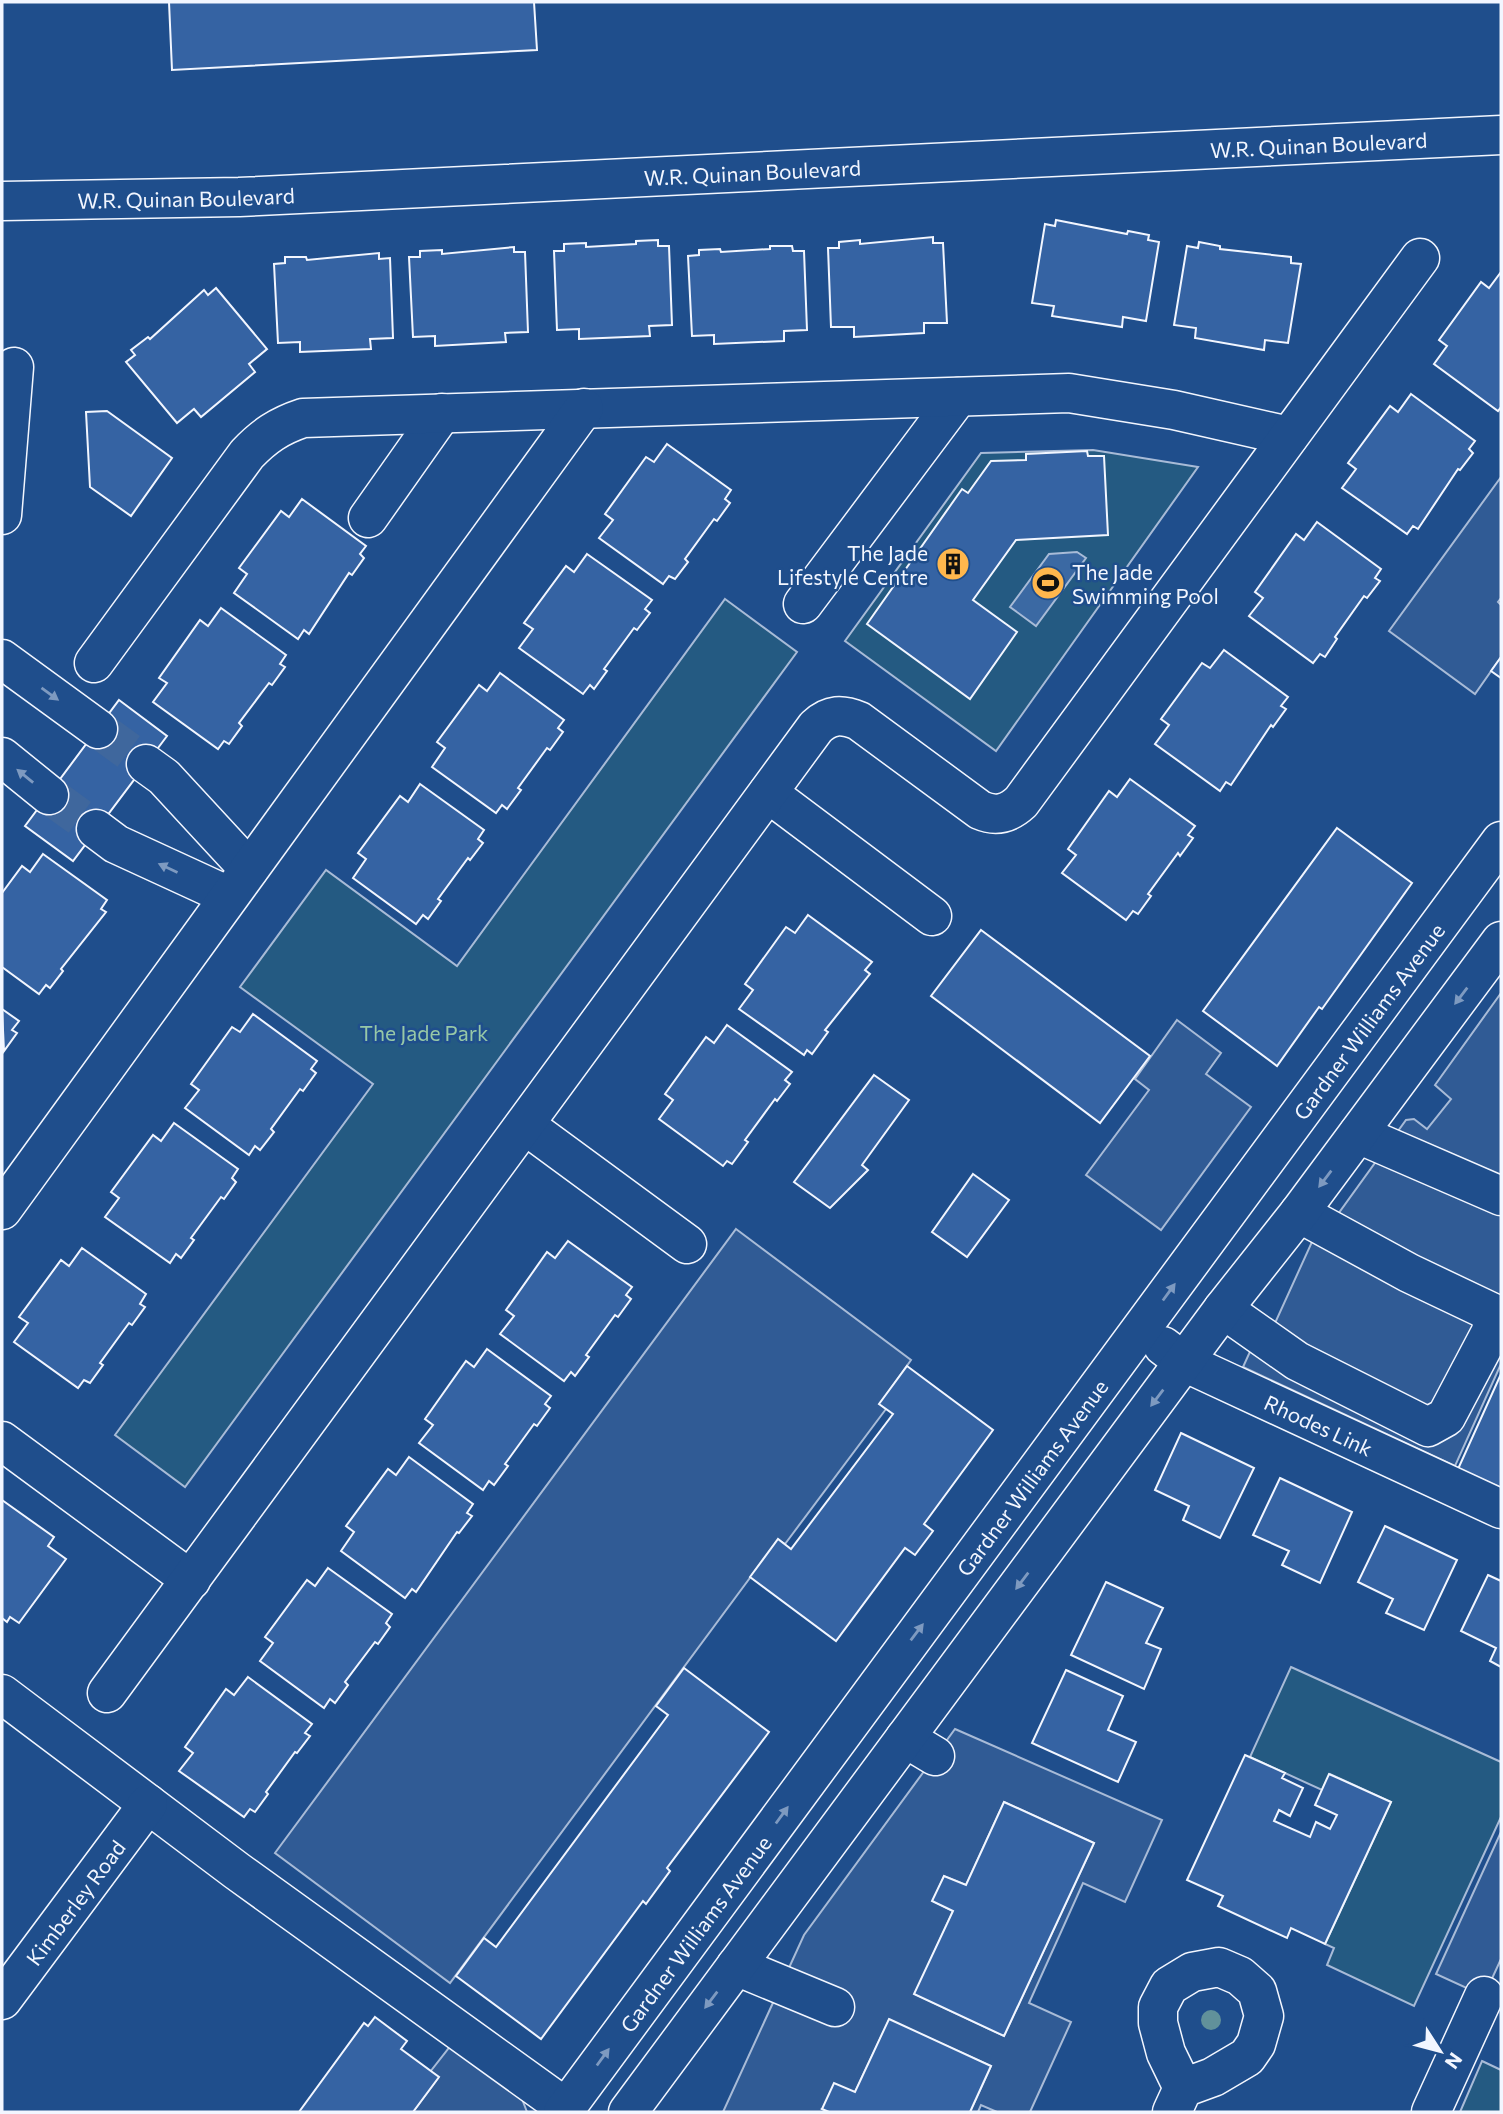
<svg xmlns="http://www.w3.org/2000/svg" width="1503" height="2114" font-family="Commissioner,sans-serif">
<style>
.green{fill:#245a82;stroke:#a8bbd7;stroke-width:2}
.parking{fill:#305b95;stroke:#a8bbd7;stroke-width:2;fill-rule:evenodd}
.water{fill:#3b69a3;stroke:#a8bbd7;stroke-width:2}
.building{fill:#3563a3;stroke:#f2f6ff;stroke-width:2}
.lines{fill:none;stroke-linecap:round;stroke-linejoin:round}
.minor-tunnel{stroke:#3f679d;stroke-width:38;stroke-dasharray:38 19;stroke-linecap:butt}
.minor-casing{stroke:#f2f6ff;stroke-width:41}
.minor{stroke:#1f4e8c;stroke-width:38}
.tree{fill:#61919a}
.oneway{fill:#7e9ac0}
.labels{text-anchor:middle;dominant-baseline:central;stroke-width:5;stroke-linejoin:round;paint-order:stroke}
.street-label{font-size:21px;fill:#f2f6ff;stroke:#1f4e8c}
.poi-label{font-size:21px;fill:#f2f6ff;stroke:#1f4e8c;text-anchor:end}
.park-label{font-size:21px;fill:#97c8a6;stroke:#1f4e8c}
</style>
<rect width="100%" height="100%" fill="#1f4e8c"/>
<!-- green -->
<g class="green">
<path d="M1093,450L1198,467L996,751L845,641L981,453Z"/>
<path d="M725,599L797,652L185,1487L115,1435L373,1084L240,987L326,870L457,966Z"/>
<path d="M1291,1667L1501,1762V1817L1414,2006L1327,1965L1334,1948L1325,1944L1391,1802L1330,1774L1322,1790L1250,1757Z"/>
<path d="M1482,2061L1501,2070V2112H1460Z"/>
</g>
<!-- parking -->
<g class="parking">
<path d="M1501,477V598L1498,602L1501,605V657L1475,694L1389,631Z"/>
<path d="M1501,993V1364L1455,1466L1243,1367L1253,1345L1276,1321L1316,1233L1338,1214L1406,1120L1414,1119L1427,1129L1451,1099L1435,1085Z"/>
<path d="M1177,1020L1221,1053L1206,1074L1251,1107L1161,1230L1086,1175L1149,1090L1135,1079Z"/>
<path d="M736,1229L911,1360L880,1404L886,1409L785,1544L778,1540L450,1983L275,1853Z"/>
<path d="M955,1729L1162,1820L1125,1902L1083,1883L1029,2003L1071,2022L1030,2112H997L981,2105L978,2112H970L991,2066L889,2020L855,2092L822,2109L829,2112H723L804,1935ZM1004,1802L1094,1843L1004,2036L915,1994L953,1911L933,1901L944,1876L966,1885Z"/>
<path d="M1501,1832V1959L1484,1996L1436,1974Z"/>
<path d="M452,2044L522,2099L527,2112H413L438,2078L430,2072Z"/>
</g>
<!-- water -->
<path class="water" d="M1077,552L1086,558L1036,626L1010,607L1049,554Z"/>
<!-- building -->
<g class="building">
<path d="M169,2H534L537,50L172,70Z"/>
<path d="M1056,220L1127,234L1128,231L1149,235L1148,240L1159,242L1146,321L1123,317L1122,327L1052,316L1054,306L1032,303L1045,224L1055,226Z"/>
<path d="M933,237V243H943L947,323H924V333L854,337V327H831L828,248H839V242L860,240V244Z"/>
<path d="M658,240V246H669L672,325L649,326L650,336L579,339V329L557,330L554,251H564V244L586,243V247L636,244V241Z"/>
<path d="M1199,242L1220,246V249L1291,257V263L1301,264L1288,343L1265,340L1264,350L1195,338L1196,328L1174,325L1187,246L1198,248Z"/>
<path d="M770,246H792L793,251H804L807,330L784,331V341L714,344V335L692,336L688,256L699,255V250L720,249L721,252L770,249Z"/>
<path d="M514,247V252H525L528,332L505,333L506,342L435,346V336L413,337L409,257H420V251L442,250V254Z"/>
<path d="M379,253V259L390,258L393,338L370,339L371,349L300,352V342L278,343L274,264L285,263V257H306L307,260Z"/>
<path d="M1501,272V407L1498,411L1434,364L1447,346L1439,340L1481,282L1489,288Z"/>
<path d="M216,288L267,349L249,364L255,372L201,417L194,409L177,423L126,362L135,355L131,350L148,337L150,339L204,290L208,295Z"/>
<path d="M1411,394L1475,441L1469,449L1473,453L1460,470L1458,469L1418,529L1413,526L1407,534L1342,488L1356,469L1348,463L1390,406L1398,412Z"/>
<path d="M107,411L172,458L131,516L90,487L86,412Z"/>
<path d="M667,444L731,490L725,499L730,503L717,521L714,519L685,559L688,562L675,579L669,576L663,584L599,538L613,520L605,514L646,457L654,462Z"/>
<path d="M1087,451L1088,456H1104L1108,535L1016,540L973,600L1017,632L970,699L867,624L962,489L968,493L991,461L1026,460V454Z"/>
<path d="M302,499L366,546L360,554L364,558L352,575L349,573L309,634L304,630L298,639L234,593L247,574L239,568L281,511L289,517Z"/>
<path d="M1317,522L1381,569L1375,578L1380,581L1367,598L1364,596L1335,637L1337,639L1325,657L1320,654L1313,663L1249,616L1263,598L1255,592L1296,534L1304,540Z"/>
<path d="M587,554L652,600L645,609L650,613L637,630L634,628L604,669L607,671L594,689L590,685L583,694L519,648L533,629L524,623L566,566L574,572Z"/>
<path d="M221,608L286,655L280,664L285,667L272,685L269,683L239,723L242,726L229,744L224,741L218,749L153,702L167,683L159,678L200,620L208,626Z"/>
<path d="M1224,650L1288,697L1281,706L1286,709L1273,727L1271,725L1231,785L1226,782L1220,791L1155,744L1169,725L1161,719L1202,663L1210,668Z"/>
<path d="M1501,657V678L1491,671Z"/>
<path d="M500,673L564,720L558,728L563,732L550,750L547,748L518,788L521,790L507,809L502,805L496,813L432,767L445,748L437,742L479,685L487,691Z"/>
<path d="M119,700L167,736L73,861L25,826Z"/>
<path d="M1130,779L1195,826L1188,835L1193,838L1180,856L1178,853L1148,894L1151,896L1138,914L1133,911L1126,920L1062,873L1076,855L1068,849L1109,791L1117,797Z"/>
<path d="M420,784L484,830L478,839L483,843L470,860L468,858L438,899L441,901L428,919L423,915L416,924L353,878L366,859L358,853L400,796L408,802Z"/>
<path d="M1337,828L1412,883L1322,1009L1319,1007L1277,1066L1203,1011Z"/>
<path d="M43,854L107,900L101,909L106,912L61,969L63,971L50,988L46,985L39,994L2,967V893L22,866L30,872Z"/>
<path d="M808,915L872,962L865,970L870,974L825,1030L828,1032L812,1054L807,1050L804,1055L739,1009L753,990L745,984L786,927L795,933Z"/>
<path d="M981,930L1150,1056L1100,1123L931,996Z"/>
<path d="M2,1009L19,1021L12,1030L17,1033L4,1051Z"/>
<path d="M253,1014L317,1061L311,1069L316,1073L303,1091L300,1089L271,1129L274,1132L260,1150L255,1146L249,1155L185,1108L199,1090L191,1084L232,1027L240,1032Z"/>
<path d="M727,1025L792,1072L785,1080L790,1084L777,1101L775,1099L745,1140L748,1142L732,1164L727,1161L723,1166L659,1119L673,1100L665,1094L706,1037L714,1043Z"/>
<path d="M874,1075L909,1100L862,1165L868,1170L830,1208L794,1182Z"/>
<path d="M174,1123L238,1169L232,1178L236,1182L224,1199L221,1197L191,1238L194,1240L181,1258L176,1254L170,1263L105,1217L119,1198L111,1192L153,1135L161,1141Z"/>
<path d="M973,1174L1009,1200L967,1257L932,1232Z"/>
<path d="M568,1241L632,1287L626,1295L631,1299L618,1317L615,1315L586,1355L589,1357L575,1376L571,1372L564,1381L500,1334L514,1316L506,1310L547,1252L555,1258Z"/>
<path d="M82,1248L146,1294L140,1304L145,1307L132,1325L129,1323L100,1363L103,1365L90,1383L84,1380L78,1388L14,1342L28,1323L19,1317L61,1260L69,1266Z"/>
<path d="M487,1349L551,1396L545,1404L550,1408L537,1426L534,1424L505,1464L508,1466L494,1485L489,1481L483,1490L419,1443L433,1425L425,1419L466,1361L474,1367Z"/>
<path d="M907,1366L993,1430L924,1524L933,1531L915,1555L905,1548L836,1641L750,1577L778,1539L791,1549L893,1414L879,1404Z"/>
<path d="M1501,1374V1488L1458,1469Z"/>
<path d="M1181,1433L1254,1468L1220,1538L1183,1520L1189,1506L1155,1490Z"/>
<path d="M409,1457L473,1504L467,1513L472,1516L459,1533L457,1532L416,1592L412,1589L405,1598L341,1551L354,1532L346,1526L388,1469L396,1475Z"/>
<path d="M1280,1478L1352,1512L1320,1583L1282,1565L1289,1551L1253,1535Z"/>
<path d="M2,1500L54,1537L48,1546L66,1559L19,1623L10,1617L7,1622L2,1618Z"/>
<path d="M1385,1526L1457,1560L1424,1630L1386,1613L1393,1599L1358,1582Z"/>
<path d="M328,1568L392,1614L386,1623L390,1627L378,1644L375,1642L345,1682L348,1685L335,1703L330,1699L324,1708L260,1661L273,1643L265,1637L307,1580L315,1586Z"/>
<path d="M1488,1575L1501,1581V1667L1490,1661L1496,1648L1461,1631Z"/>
<path d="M1106,1582L1163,1608L1146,1643L1161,1649L1144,1689L1071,1655Z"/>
<path d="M684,1668L769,1732L667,1868L670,1871L646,1904L643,1901L541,2039L456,1976L484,1938L496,1947L668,1715L656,1706Z"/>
<path d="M1066,1670L1123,1696L1108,1730L1136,1742L1118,1782L1032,1743Z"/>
<path d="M248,1677L312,1724L305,1733L310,1736L297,1753L295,1752L266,1792L268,1794L255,1812L250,1809L244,1817L179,1771L193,1753L185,1747L226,1689L234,1695Z"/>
<path d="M1245,1755L1285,1773L1282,1778L1303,1788L1290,1816L1279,1810L1274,1821L1310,1837L1316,1822L1330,1829L1337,1815L1315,1805L1329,1774L1391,1802L1325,1944L1291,1928L1287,1938L1218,1906L1223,1896L1187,1880Z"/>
<path d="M1004,1802L1094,1843L1004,2036L914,1994L953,1911L932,1901L944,1876L966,1885Z"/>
<path d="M375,2017L407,2041L401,2049L439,2077L413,2112H299L364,2023L368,2026Z"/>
<path d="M889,2019L991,2066L970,2112H829L822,2109L834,2083L855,2092Z"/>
</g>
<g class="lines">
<!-- minor-tunnel -->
<g class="minor-tunnel">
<path d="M98,729L146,764"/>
<path d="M49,795L96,829"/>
</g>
<defs>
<g id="minor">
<path id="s1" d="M2,201L239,197L1501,135"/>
<path d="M2,515L14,367"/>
<path d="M368,518L442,413"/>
<path d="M803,604L958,397"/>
<path d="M2,659L98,729"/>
<path d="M94,663L247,454C264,436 279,426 303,418L1069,393L1174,410L1289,436"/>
<path d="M2,757L49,795"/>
<path d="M146,764L164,777L249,869"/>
<path d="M768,793L932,916"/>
<path d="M96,829L116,844L229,896"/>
<path d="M525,1125L687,1244"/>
<path d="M1358,1134L1501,1196"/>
<path d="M2,1210L584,408"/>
<path d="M1223,1309L1297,1361L1428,1427L1446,1417L1492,1330L1491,1312L1409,1273L1299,1213"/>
<path id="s2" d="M1163,1346L1184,1362L1501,1509"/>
<path d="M2,1441L191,1580"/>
<path d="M107,1693L816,727C830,714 842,714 859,721L980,810C996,817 1008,814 1021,802L1420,258"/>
<path d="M2,1694L237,1871L566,2108"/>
<path d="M905,1738L935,1756"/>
<path d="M736,1966L835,2007"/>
<path id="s3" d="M2,2000L148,1804"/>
<path id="s4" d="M563,2112L1501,841"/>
<path d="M628,2112L1223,1309L1299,1213L1501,941"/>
<path d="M1172,2112L1183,2088L1213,2077L1247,2057L1256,2044L1264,2016L1257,1991L1240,1976L1219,1967L1192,1972L1169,1986L1158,2007V2023L1166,2053L1183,2088"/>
<path d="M1431,2112L1484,1996"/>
</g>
</defs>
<!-- minor casing -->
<use href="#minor" class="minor-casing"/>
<!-- minor -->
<use href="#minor" class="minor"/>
</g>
<!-- trees -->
<circle class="tree" cx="1211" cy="2020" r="10"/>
<!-- one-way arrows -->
<defs><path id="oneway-solid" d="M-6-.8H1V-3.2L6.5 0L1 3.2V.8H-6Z" transform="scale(1.75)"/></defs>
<g class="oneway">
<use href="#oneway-solid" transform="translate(50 694) rotate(36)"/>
<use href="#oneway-solid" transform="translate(25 776) rotate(-141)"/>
<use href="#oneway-solid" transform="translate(168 868) rotate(-155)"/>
<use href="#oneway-solid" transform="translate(1461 996) rotate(127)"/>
<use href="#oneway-solid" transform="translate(1325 1179) rotate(127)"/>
<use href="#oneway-solid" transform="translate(1169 1292) rotate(-54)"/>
<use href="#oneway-solid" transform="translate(1157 1398) rotate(127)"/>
<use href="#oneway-solid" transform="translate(1022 1581) rotate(127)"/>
<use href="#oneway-solid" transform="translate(917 1632) rotate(-53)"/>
<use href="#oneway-solid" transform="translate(782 1815) rotate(-54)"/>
<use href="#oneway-solid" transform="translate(711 2000) rotate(127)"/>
<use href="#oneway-solid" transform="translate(603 2057) rotate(-54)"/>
</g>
<!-- icons -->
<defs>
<symbol id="building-disc" viewBox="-11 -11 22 22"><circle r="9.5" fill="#ffb74d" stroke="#1f4e8c"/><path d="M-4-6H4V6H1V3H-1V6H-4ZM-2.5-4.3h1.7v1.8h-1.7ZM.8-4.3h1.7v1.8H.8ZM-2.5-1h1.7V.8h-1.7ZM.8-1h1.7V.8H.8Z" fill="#111"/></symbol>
<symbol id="stadium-disc" viewBox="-11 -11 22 22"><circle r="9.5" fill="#ffb74d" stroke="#1f4e8c"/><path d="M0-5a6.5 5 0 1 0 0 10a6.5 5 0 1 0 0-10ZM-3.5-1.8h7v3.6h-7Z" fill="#111"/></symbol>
</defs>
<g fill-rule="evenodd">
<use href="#building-disc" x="934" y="545" width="38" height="38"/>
<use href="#stadium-disc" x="1029" y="564" width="38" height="38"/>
</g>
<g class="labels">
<!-- street labels -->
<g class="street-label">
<text stroke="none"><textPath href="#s1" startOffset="1318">W.R. Quinan Boulevard</textPath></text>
<text stroke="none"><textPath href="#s1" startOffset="751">W.R. Quinan Boulevard</textPath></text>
<text stroke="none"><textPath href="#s1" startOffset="184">W.R. Quinan Boulevard</textPath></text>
<text stroke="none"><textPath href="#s4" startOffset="1356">Gardner Williams Avenue</textPath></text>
<text stroke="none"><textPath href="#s2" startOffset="175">Rhodes Link</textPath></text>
<text stroke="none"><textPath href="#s4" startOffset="789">Gardner Williams Avenue</textPath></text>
<text stroke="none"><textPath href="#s3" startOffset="122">Kimberley Road</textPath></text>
<text stroke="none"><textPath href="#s4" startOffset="222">Gardner Williams Avenue</textPath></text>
</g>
<!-- poi labels -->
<g class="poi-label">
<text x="928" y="552">The Jade<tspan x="928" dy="24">Lifestyle Centre</tspan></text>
<text x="1072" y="571" text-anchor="start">The Jade<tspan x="1072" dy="24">Swimming Pool</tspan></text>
</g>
<!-- park labels -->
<g class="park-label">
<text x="424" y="1032">The Jade Park</text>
</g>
</g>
<!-- border -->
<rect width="1503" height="2114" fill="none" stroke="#f2f6ff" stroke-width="7"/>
<!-- north arrow -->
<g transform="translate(1440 2051) rotate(126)" stroke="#1f4e8c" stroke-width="5" paint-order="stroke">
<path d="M0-5L12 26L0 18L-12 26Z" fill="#f2f6ff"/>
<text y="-10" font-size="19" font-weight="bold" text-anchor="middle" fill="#f2f6ff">N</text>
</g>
</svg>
